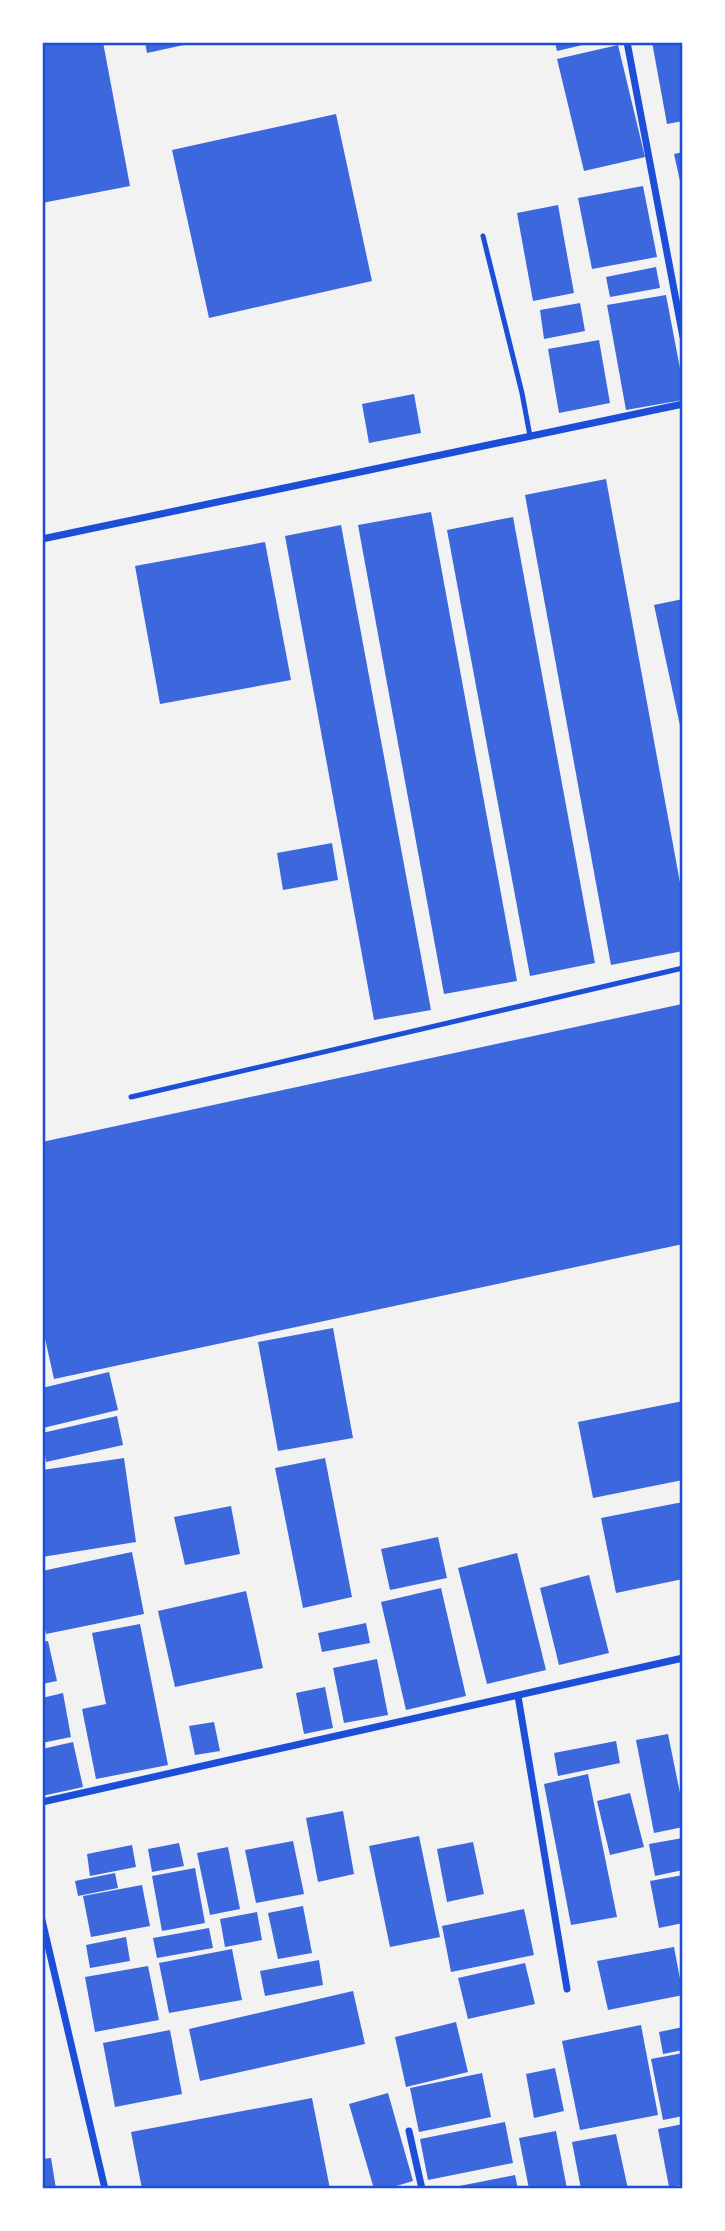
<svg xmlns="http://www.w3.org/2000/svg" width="725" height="2231" font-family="Karla,sans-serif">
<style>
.building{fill:#3d67dc}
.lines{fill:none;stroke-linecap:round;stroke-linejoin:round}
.service{stroke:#1d4ed8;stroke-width:5}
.minor{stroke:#1d4ed8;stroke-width:7}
.neatline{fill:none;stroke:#1d4ed8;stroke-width:2.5}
</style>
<rect width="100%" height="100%" fill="#f2f2f2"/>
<!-- building -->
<g class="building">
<path d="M42,42H103L130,186L42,203Z"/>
<path d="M145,42H193V43L147,53Z"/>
<path d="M555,42H591V43L557,51Z"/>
<path d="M652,42H683V121L667,124Z"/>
<path d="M618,45L645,157L584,171L557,59Z"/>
<path d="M336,114L372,281L209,318L172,150Z"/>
<path d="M683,152V190H682L674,154Z"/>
<path d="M643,186L657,257L592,269L578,198Z"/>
<path d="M558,205L574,293L533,301L517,213Z"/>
<path d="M656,267L660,288L610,297L606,277Z"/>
<path d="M666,295L683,384V400L626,410L607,305Z"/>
<path d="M580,303L585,331L544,339L540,310Z"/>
<path d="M599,340L610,403L559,413L548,349Z"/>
<path d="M414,394L421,433L369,443L362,404Z"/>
<path d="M606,479L683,899V951L611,965L525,495Z"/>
<path d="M431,512L517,981L444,994L358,525Z"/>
<path d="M513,517L595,963L530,976L447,530Z"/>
<path d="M341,525L431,1010L374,1020L285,536Z"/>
<path d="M265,542L291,680L160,704L135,566Z"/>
<path d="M683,599V735H682L654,605Z"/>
<path d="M332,843L338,880L283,890L277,853Z"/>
<path d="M682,1004L683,1244L54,1379L42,1325V1142Z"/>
<path d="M333,1328L353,1438L278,1451L258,1342Z"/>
<path d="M109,1372L118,1410L43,1428L42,1388Z"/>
<path d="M683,1401V1480L593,1498L578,1422Z"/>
<path d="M117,1416L123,1445L46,1462L42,1433Z"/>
<path d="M124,1458L136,1542L42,1557V1470Z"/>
<path d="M325,1458L352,1597L303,1608L275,1468Z"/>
<path d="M683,1502V1579L616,1593L601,1518Z"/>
<path d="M231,1506L240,1554L185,1565L174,1517Z"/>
<path d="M438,1537L447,1578L390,1590L381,1549Z"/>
<path d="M132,1552L144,1614L46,1634L42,1615V1571Z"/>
<path d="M517,1553L546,1670L487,1684L458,1568Z"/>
<path d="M589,1575L609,1653L559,1665L540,1588Z"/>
<path d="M441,1588L466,1696L406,1710L381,1602Z"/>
<path d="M246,1591L263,1668L175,1687L158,1611Z"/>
<path d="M366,1623L370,1643L322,1652L318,1633Z"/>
<path d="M140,1624L168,1765L96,1779L82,1709L106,1704L92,1633Z"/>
<path d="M48,1641L57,1681L42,1684V1642Z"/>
<path d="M377,1659L388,1715L344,1723L333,1668Z"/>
<path d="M325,1687L333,1728L304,1734L296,1693Z"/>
<path d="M63,1693L71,1737L42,1743V1698Z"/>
<path d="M214,1722L220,1751L195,1755L189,1726Z"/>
<path d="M668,1734L683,1808V1827L654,1833L636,1740Z"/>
<path d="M616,1741L620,1763L558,1776L554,1753Z"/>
<path d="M73,1742L83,1787L42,1796V1749Z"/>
<path d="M588,1774L617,1917L571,1925L544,1784Z"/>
<path d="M630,1793L644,1847L610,1855L597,1801Z"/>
<path d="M343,1811L354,1874L318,1882L306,1818Z"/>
<path d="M419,1836L440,1937L390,1947L369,1846Z"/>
<path d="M683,1838V1870L655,1876L649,1844Z"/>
<path d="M293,1841L304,1894L256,1903L245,1850Z"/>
<path d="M473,1842L484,1894L447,1902L437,1849Z"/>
<path d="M179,1843L184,1866L152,1872L148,1849Z"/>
<path d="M132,1845L136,1867L90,1876L87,1854Z"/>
<path d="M228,1847L240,1909L210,1915L197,1853Z"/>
<path d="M195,1868L205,1923L162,1931L152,1876Z"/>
<path d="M115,1873L118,1888L78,1896L75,1881Z"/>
<path d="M683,1875V1923L659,1928L650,1881Z"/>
<path d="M142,1885L150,1926L91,1937L83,1896Z"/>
<path d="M303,1906L312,1953L278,1959L268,1913Z"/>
<path d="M524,1909L534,1955L451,1972L442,1926Z"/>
<path d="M257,1912L262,1940L225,1947L220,1919Z"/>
<path d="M209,1928L213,1948L157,1958L153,1938Z"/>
<path d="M126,1937L130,1961L90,1968L86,1945Z"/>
<path d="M674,1947L683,1995L608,2010L597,1961Z"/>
<path d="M232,1949L242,2000L169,2013L159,1963Z"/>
<path d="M319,1960L323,1985L265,1996L260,1971Z"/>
<path d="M525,1963L535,2004L468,2019L458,1978Z"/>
<path d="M148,1966L159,2020L95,2032L85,1977Z"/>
<path d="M353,1991L365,2044L200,2081L189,2029Z"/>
<path d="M456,2022L468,2072L406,2087L395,2037Z"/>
<path d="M641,2025L658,2115L580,2130L562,2041Z"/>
<path d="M683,2027V2050L663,2054L659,2032Z"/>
<path d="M170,2030L182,2094L115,2107L103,2043Z"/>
<path d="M683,2053V2116L663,2120L651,2059Z"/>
<path d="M555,2068L564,2111L534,2118L526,2074Z"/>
<path d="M482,2073L491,2117L419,2132L410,2088Z"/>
<path d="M388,2093L413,2181L386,2189H374L349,2104Z"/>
<path d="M312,2098L330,2189H142L131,2132Z"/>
<path d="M505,2122L513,2163L428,2180L420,2139Z"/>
<path d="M683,2124V2185L669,2187L658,2129Z"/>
<path d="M556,2131L567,2189H529L519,2138Z"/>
<path d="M616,2134L628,2189H581L572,2142Z"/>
<path d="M51,2158L56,2189H42V2159Z"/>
<path d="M515,2175L518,2189H449V2188Z"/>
</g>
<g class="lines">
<!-- service -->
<g class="service">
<path d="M483,236L522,393L530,436"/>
<path d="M131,1097L683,968"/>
</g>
<!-- minor -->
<g class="minor">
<path d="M627,42L683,337"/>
<path d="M42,539L683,404"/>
<path d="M518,1696L567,1989"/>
<path d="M42,1802L683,1658"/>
<path d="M42,1920L105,2189"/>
<path d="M409,2131L422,2189"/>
</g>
</g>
<!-- border -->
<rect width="725" height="2231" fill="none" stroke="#ffffff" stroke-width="88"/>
<rect x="44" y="44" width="637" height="2143" class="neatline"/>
</svg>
